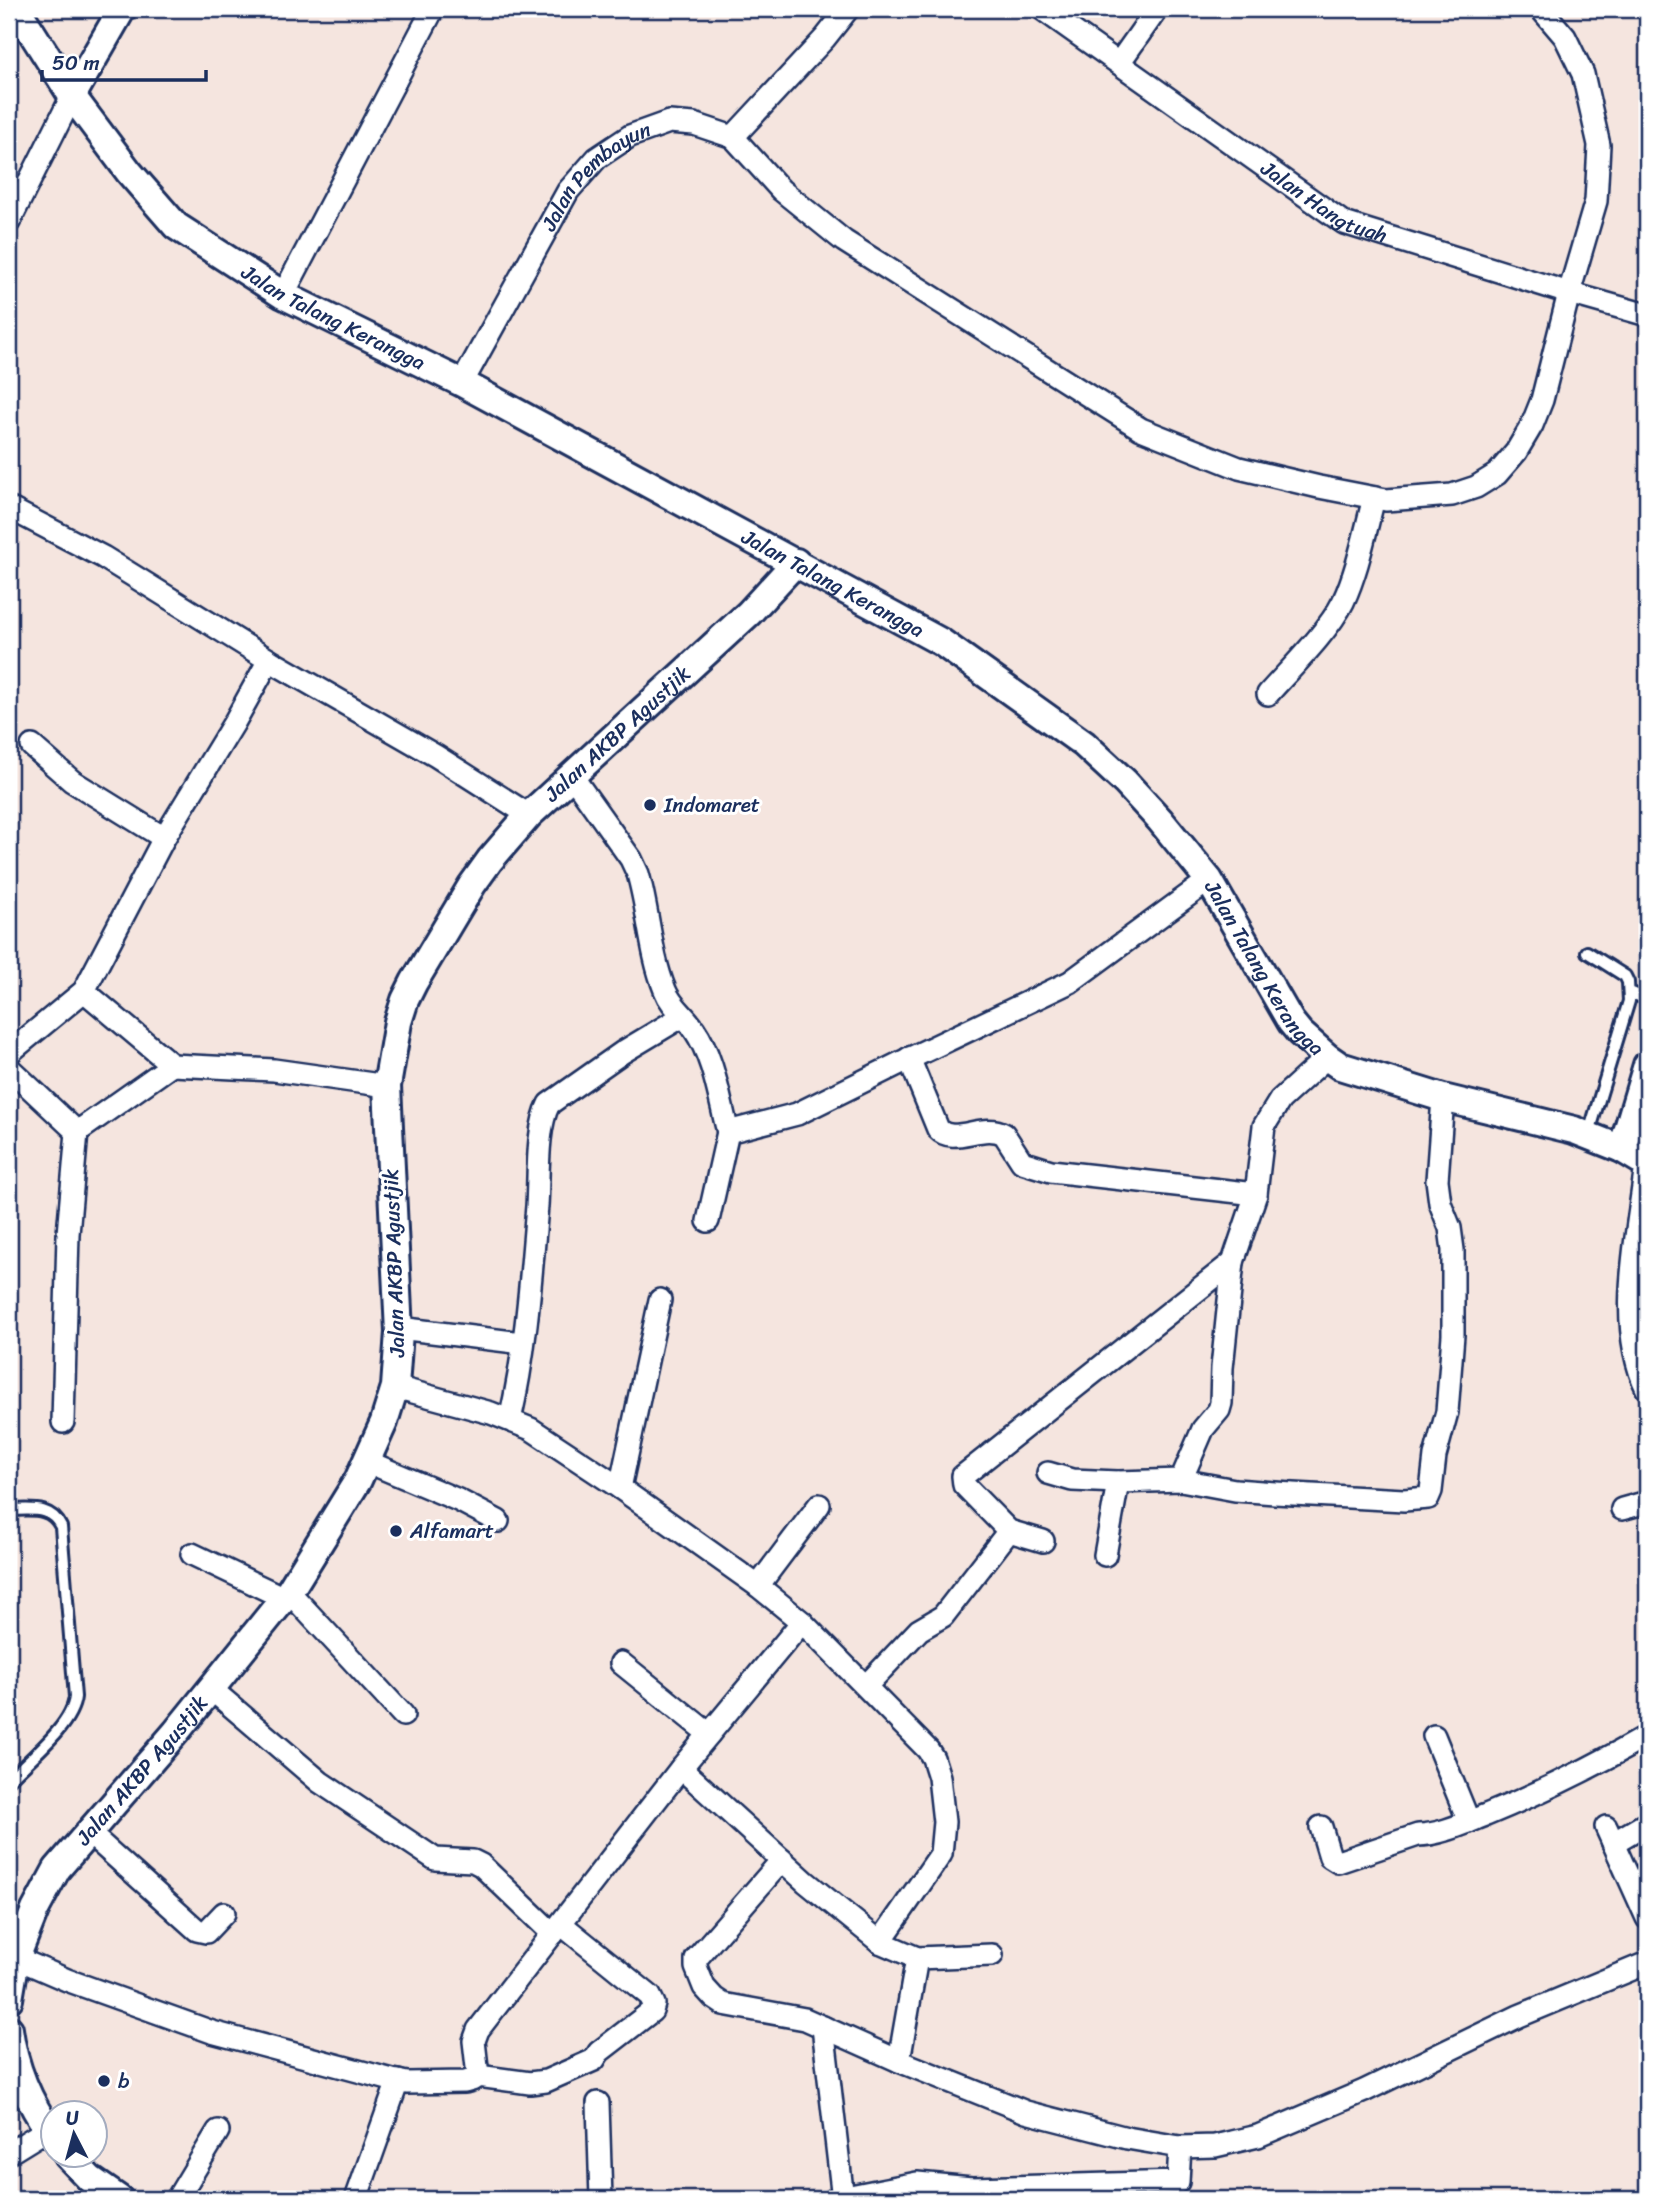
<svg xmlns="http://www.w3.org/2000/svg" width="1656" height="2208" font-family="Sriracha,sans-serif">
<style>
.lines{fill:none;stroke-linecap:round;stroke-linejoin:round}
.service-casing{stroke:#1b2f5e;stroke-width:16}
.minor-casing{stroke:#1b2f5e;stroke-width:26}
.tertiary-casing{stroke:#1b2f5e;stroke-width:32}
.service{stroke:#fff;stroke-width:10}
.minor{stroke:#fff;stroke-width:21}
.tertiary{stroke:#fff;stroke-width:26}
.poi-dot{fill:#1b2f5e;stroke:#fff;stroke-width:2.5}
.labels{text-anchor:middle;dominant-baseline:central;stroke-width:6;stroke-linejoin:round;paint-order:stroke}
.street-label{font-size:21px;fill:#1b2f5e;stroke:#fff}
.poi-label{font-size:21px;fill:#1b2f5e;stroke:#fff;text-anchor:start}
</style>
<rect width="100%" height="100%" fill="#f5e5df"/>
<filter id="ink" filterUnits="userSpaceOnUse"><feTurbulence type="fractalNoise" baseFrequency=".0143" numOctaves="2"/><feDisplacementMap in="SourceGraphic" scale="14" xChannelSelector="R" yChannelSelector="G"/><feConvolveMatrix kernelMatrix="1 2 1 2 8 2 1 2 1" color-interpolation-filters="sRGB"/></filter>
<g filter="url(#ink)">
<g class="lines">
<defs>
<g id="service">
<path d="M1587,952L1625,976L1628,982L1629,1001L1588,1136"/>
<path d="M1629,992L1647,999"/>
<path d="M9,1510C30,1510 51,1505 61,1527L75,1697C72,1726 29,1759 9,1780"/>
</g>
<g id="minor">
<path id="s1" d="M1042,9L1344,223L1569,293L1647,315"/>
<path d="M1119,63L1157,9"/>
<path d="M733,137L781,190L844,241L1141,429L1239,468L1319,487L1386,500L1452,495L1476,487L1497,474L1516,452L1532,425L1542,400L1569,293L1596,201L1599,145L1583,74L1565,37L1541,9"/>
<path d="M9,222L72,96"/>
<path d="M283,295L433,9"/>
<path id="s2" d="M462,383L568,191L597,158L630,136L669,122L694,124L733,137L825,38L848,9"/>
<path d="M9,508L103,557L269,660L436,756L529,815"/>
<path d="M1268,694C1291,668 1328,632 1343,602C1358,570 1365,532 1374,498"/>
<path d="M32,746L72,781L164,838"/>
<path d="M572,776L631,859L638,874C649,912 650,953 665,990C671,1006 685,1015 694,1029C714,1058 719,1098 728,1132"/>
<path d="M9,1053L84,991L164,838L234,723L269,660"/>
<path d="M909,1058L938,1129C953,1146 983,1122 1004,1134L1022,1162L1051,1171L1256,1194"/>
<path d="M172,1065L274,1070L387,1086"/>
<path d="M9,1068L77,1132L172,1065L84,991"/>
<path d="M1646,1164C1638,1235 1615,1323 1647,1389"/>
<path d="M708,1221L728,1132L797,1114L898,1064L1070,982L1209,880"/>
<path d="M399,1328L522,1343"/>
<path d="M395,1387L491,1413L531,1429L620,1488L758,1586L802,1622L928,1750L933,1758L939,1777L944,1822L941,1854L880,1942"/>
<path d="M510,1420C526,1351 531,1277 537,1206C539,1177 536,1129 549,1104L623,1052L683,1016"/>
<path d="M63,1422L68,1234L77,1132"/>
<path d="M368,1462L458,1500L498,1521"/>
<path d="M1048,1473L1072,1480L1118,1482"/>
<path d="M1181,1480L1203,1429L1219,1410L1221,1403L1222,1368L1233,1262"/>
<path d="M620,1488L660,1300"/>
<path d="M1622,1509L1647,1502"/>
<path d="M1043,1541L1009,1531L964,1485L963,1476L1233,1262L1256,1194L1264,1126L1280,1100L1327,1057"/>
<path d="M192,1554L284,1598"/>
<path d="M1105,1555L1118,1482L1181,1480L1235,1490L1275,1493L1404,1500L1428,1498L1431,1491L1435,1456L1447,1412L1453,1335V1250L1450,1228L1440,1203L1437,1180L1443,1098"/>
<path d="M758,1586L819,1505"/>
<path d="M289,1592L403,1715"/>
<path d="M621,1663L709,1734"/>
<path d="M866,1686L919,1630L943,1616L1009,1531"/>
<path d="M210,1688L320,1782L435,1859L473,1861L481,1865L553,1934"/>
<path d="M1434,1736L1469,1822"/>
<path d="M681,1768L806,1882L880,1942L917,1958L992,1955"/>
<path d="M1321,1827L1330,1857L1338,1862L1418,1835C1440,1835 1465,1823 1486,1815C1542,1792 1595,1766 1647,1736"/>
<path d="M1606,1827L1647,1918"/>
<path d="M88,1832L197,1930L206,1932L224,1913"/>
<path d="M1613,1843L1647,1823"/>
<path d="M782,1860L696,1959V1967L704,1987L714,1998L723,2004L805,2019L899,2061L1026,2112L1127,2138L1180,2147"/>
<path d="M16,1958L67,1980L212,2032L392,2080L407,2083L465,2082L472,2080L478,2076L530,2083L546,2081L594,2060L599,2052L652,2011L654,2004L650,1996L561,1924"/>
<path d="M823,2027L843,2199"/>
<path d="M899,2061L917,1958"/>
<path d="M478,2076L474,2041L478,2030L681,1768L802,1622"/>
<path d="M598,2103L601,2199"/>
<path d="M9,2153L48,2129"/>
<path d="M972,2188L1178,2182L1180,2147L1215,2146L1258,2136L1364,2091L1519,2016L1647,1963"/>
<path d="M177,2199L218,2131"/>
<path d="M356,2199L398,2081"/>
<path d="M835,2199L917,2183L972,2188L973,2199"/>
</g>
<g id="tertiary">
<path id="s3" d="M17,9L72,96L129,172L176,226L283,295L462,383L941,642L1084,744L1125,782L1160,820L1209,880L1291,1022L1300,1033L1327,1057L1340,1066L1443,1098L1574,1130L1622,1149L1647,1164"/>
<path d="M72,96L122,9"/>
<path d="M1622,1149L1647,1065"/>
<path id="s4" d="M9,1999L16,1958L35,1910L57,1869L176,1732L289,1592L358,1480L384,1422L395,1387L399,1332L387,1086L398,1022L405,1000L414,982L472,885L490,860L529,815L749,613L796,562"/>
<path d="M9,2029C14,2068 29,2103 52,2135"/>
<path d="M68,2156L90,2179L119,2199"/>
</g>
</defs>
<!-- service casing -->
<use href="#service" class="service-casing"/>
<!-- minor casing -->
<use href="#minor" class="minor-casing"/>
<!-- tertiary casing -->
<use href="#tertiary" class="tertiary-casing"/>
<!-- service -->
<use href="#service" class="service"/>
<!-- minor -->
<use href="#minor" class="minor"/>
<!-- tertiary -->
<use href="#tertiary" class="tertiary"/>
</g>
</g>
<!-- markers -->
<g class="poi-dot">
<circle cx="650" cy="805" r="7"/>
<circle cx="396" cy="1531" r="7"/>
<circle cx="104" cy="2081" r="7"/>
</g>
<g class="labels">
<!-- street labels -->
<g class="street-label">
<text stroke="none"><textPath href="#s2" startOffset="250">Jalan Pembayun</textPath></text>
<text stroke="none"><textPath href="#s1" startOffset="343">Jalan Hangtuah</textPath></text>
<text stroke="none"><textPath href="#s3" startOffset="452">Jalan Talang Kerangga</textPath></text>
<text stroke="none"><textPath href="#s3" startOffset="1018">Jalan Talang Kerangga</textPath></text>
<text stroke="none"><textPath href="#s4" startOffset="1466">Jalan AKBP Agustjik</textPath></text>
<text stroke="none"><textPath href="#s3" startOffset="1606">Jalan Talang Kerangga</textPath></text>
<text transform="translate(394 1263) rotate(-92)">Jalan AKBP Agustjik</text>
<text stroke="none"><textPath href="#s4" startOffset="270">Jalan AKBP Agustjik</textPath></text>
</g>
<!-- poi labels -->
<g class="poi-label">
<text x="664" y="805">Indomaret</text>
<text x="410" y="1531">Alfamart</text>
<text x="118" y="2081">b</text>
</g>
</g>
<!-- margin -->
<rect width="1656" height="2208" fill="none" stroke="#fff" stroke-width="35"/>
<rect x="18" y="18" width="1621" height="2173" fill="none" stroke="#1b2f5e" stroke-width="2.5" filter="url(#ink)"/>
<!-- north arrow -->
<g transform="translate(74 2134) rotate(354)"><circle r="33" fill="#ffffff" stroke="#a4acbf" stroke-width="2"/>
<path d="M0-5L12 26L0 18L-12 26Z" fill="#1b2f5e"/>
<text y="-10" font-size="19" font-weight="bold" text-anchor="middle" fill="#1b2f5e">U</text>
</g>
<!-- scale -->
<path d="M42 70v10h164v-10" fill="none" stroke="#1b2f5e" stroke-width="3.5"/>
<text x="52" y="70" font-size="21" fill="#1b2f5e" stroke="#ffffff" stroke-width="5" paint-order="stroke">50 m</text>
</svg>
